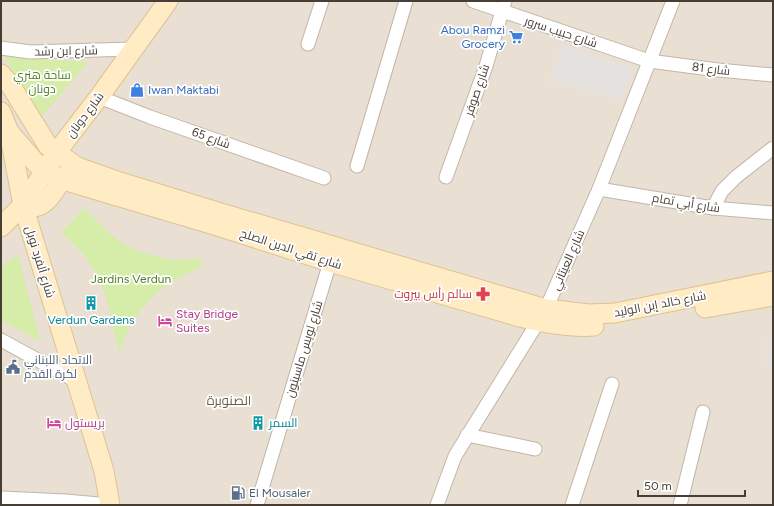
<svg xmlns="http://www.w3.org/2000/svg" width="774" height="506" font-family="Figtree,Cairo,sans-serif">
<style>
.residential{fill:#e9e0d3}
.green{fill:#d5eda9}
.parking{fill:#e5e1de}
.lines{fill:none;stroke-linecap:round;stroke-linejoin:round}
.street-casing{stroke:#c1b6a7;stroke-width:15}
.secondary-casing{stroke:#ddc392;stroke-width:21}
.street{stroke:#fff;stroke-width:13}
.secondary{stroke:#ffecc5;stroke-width:19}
.labels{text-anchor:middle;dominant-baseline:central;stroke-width:3.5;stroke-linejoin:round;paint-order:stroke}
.shop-label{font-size:12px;fill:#366cbe;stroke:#fff;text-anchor:end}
.street-label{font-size:12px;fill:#483e34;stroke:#fff}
.park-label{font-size:12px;fill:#4d8021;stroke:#fff}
.health-label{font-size:12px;fill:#be3a42;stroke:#fff;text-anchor:end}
.hotel-label{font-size:12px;fill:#b23c85;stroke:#fff;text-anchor:start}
.culture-label{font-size:12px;fill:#0d838f;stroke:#fff}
.service-label{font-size:12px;fill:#4e5e75;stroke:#fff;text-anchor:start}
.neighbourhood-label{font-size:13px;fill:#6c5b4a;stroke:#fff}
</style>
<rect width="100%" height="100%" fill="#f5efe5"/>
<!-- residential -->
<rect class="residential" x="1" y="1" width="772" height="504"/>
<!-- green -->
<g class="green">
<path d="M5,57L88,62L38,121Z"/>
<path d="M84,208L112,236L136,251L172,260L201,259V267C156,288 136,306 119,353C112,325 109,294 94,270C86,255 74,244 61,233Z"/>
<path d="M18,254L40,341L1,320V268Z"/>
</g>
<!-- parking -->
<g class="parking">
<path d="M563,44L633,68L621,100L550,81Z"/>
<path d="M773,341V370L769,369L765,343Z"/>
</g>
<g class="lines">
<defs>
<g id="street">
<path d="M473,1L649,61L718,70L773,75"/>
<path d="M308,44L322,1"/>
<path d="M1,48L30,52L132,49"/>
<path d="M99,97L150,117L324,178"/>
<path d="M357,166L406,1"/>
<path d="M446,177L486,66L505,1"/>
<path d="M599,189L713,208L773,213"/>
<path d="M713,208L722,191L736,177L773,148"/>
<path d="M1,340L76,381"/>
<path d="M467,435L535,449"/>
<path d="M1,498L66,501L110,505"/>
<path d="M257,505L330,262"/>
<path d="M437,505L455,456L546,309L599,189L673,1"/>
<path d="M572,505L612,384"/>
<path d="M680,505L703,412"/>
</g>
<g id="secondary">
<path d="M1,74L11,86L48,146L77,167L117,181L221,213L546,309L589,314L615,313L773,281"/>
<path d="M1,112L9,132L35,162L44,171L73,183L214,225L330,262L520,317C544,323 569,328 594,326"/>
<path d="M9,132L23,205L104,471L110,505"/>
<path d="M23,205C43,213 53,194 62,179"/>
<path d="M1,227L23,205L56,153L99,97L168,1"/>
<path d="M705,308L773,296"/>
</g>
</defs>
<!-- street casing -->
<use href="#street" class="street-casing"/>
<!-- secondary casing -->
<use href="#secondary" class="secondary-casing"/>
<!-- street -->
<use href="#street" class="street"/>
<!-- secondary -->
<use href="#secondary" class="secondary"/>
</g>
<!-- icons -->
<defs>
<symbol id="supermarket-bare" viewBox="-9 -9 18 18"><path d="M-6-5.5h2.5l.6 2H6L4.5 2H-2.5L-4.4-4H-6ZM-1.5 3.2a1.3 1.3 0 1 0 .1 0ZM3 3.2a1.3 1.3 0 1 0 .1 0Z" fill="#3f7fe0" stroke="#fff" stroke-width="2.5" paint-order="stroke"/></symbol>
<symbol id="shop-bare" viewBox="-9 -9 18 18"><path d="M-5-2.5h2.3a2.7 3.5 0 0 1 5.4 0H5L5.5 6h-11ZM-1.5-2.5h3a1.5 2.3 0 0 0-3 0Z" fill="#3f7fe0" stroke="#fff" stroke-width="2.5" paint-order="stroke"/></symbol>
<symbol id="pharmacy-bare" viewBox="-9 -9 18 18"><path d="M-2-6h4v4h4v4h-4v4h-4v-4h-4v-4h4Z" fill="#e0444e" stroke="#fff" stroke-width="2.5" paint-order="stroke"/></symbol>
<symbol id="building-bare" viewBox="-9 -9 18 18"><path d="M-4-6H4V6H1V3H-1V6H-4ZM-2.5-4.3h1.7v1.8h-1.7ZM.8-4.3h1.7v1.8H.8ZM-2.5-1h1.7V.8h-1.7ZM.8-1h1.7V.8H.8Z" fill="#0f9aa8" stroke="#fff" stroke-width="2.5" paint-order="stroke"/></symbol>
<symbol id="hotel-bare" viewBox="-9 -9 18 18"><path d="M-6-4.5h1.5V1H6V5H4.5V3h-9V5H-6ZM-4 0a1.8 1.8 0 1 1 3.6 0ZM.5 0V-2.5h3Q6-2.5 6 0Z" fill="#d1479c" stroke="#fff" stroke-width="2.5" paint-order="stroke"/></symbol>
<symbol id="civic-bare" viewBox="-9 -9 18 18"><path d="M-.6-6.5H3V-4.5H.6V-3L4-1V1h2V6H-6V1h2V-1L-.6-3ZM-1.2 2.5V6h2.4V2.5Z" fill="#5c6f8a" stroke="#fff" stroke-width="2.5" paint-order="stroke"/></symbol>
<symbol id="fuel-bare" viewBox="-9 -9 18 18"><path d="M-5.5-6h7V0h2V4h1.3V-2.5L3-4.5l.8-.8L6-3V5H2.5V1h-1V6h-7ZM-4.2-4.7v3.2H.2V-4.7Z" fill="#5c6f8a" stroke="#fff" stroke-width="2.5" paint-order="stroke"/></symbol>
</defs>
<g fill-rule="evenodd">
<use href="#supermarket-bare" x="506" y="27" width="20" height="20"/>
<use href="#shop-bare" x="127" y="80" width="20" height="20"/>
<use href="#pharmacy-bare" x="473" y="284" width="20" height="20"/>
<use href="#building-bare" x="81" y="293" width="20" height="20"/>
<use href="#hotel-bare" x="155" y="311" width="20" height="20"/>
<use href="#civic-bare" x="3" y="357" width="20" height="20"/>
<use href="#hotel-bare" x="44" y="413" width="20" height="20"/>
<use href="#building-bare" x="248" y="413" width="20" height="20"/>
<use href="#fuel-bare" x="228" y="483" width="20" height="20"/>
</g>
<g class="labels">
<!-- shop labels -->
<g class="shop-label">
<text x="505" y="30">Abou Ramzi<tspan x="505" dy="14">Grocery</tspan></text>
<text x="148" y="90" text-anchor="start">Iwan Maktabi</text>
</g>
<!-- street labels -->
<g class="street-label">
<text transform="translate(561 32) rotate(18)">شارع حبيب سرور</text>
<text transform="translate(66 51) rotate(-1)">شارع ابن رشد</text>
<text transform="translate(711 69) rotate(7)">شارع 81</text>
<text transform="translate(477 90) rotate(-71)">شارع صوفر</text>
<text transform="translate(85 115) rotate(-53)">شارع دونان</text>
<text transform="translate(211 138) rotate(20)">شارع 65</text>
<text transform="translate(686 203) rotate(9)">شارع أبي تمام</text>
<text transform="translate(291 249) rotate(18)">شارع تقي الدين الصلح</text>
<text transform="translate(568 260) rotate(-66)">شارع العيتاني</text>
<text transform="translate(40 262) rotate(73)">شارع ألفرد نوبل</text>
<text transform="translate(660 304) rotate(-11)">شارع خالد إبن الوليد</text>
<text transform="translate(304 349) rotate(-73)">شارع لويس ماسينون</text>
</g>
<!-- park labels -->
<g class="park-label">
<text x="42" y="75">ساحة هنري<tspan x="42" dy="14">دونان</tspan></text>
<text x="131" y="279">Jardins Verdun</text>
</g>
<!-- health labels -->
<g class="health-label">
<text x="472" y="294">سالم رأس بيروت</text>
</g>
<!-- hotel labels -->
<g class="hotel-label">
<text x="176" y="314">Stay Bridge<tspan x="176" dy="14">Suites</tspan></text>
<text x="65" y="423">بريستول</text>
</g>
<!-- culture labels -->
<g class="culture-label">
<text x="91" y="320">Verdun Gardens</text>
<text x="269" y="423" text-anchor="start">السمر</text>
</g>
<!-- service labels -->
<g class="service-label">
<text x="24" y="360">الاتحاد اللبناني<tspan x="24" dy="14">لكرة القدم</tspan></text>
<text x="249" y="493">El Mousaler</text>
</g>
<!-- neighbourhood labels -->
<g class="neighbourhood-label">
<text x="229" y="400">الصنوبرة</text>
</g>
</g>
<!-- border -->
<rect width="774" height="506" fill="none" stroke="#483e34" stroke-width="4"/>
<!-- scale -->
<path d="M638 490v6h107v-6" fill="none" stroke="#483e34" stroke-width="2"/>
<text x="644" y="490" font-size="12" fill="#483e34" stroke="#ffffff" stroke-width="3" paint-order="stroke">50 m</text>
</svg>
